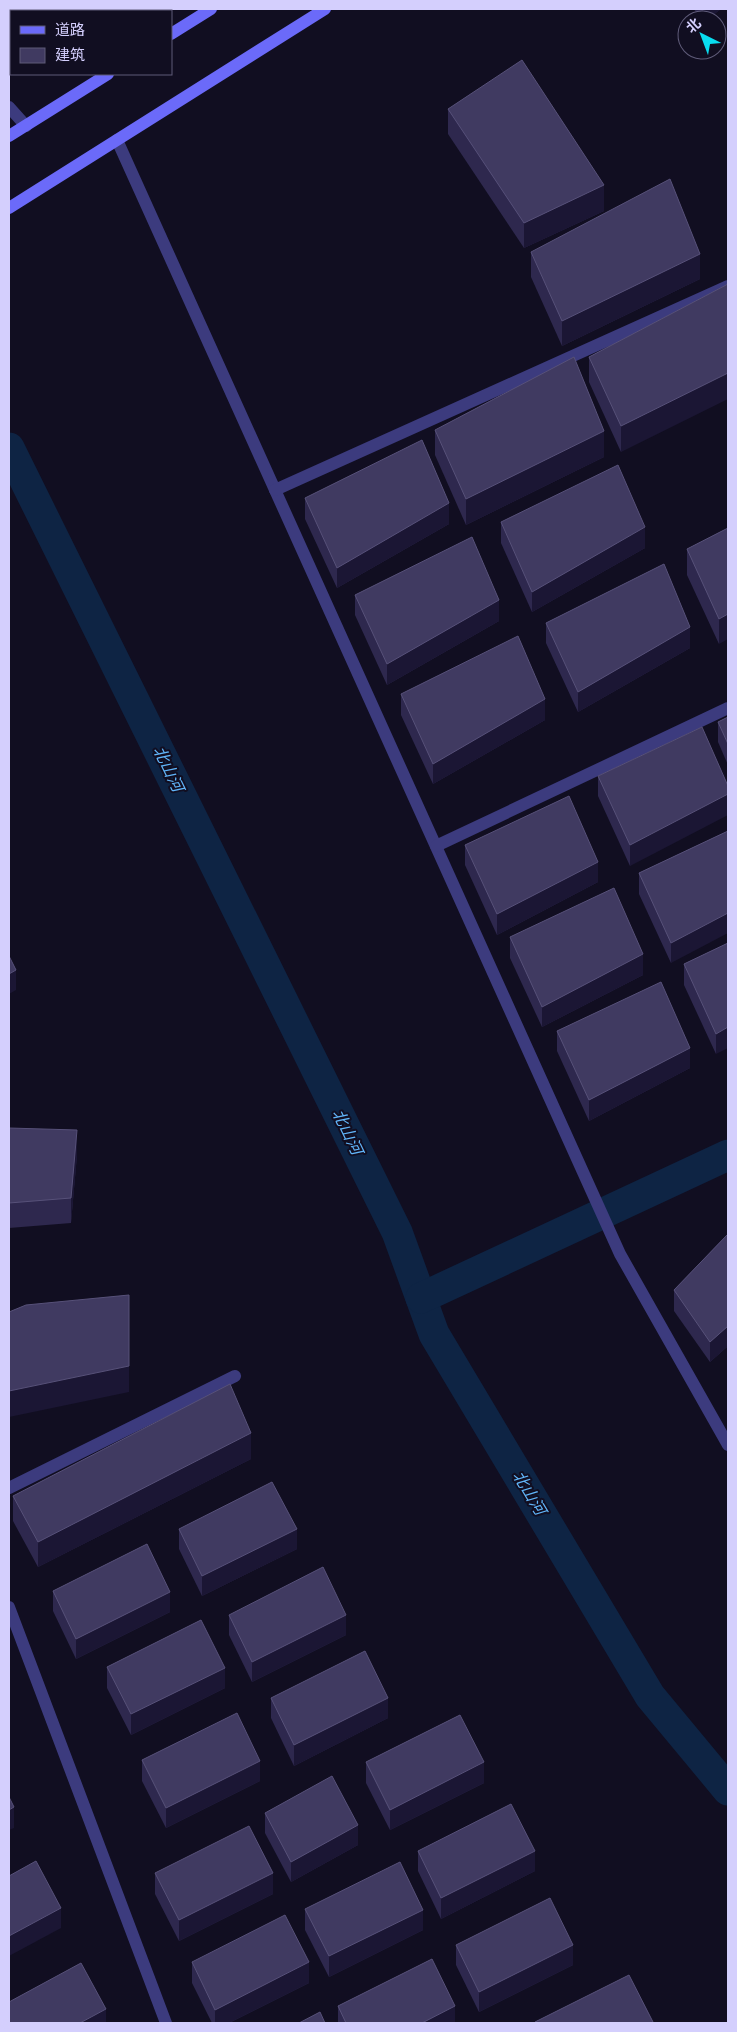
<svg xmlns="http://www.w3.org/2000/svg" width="737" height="2032" font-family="Signika,'Noto Sans SC',sans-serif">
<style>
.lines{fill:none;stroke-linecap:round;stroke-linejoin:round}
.canal{stroke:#0e2444;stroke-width:31}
.street{stroke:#3c3b7e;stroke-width:12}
.secondary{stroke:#6b6af9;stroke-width:12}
.wall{fill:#2e284e}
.shaded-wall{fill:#1b1634}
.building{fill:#403a61;stroke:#575179}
.labels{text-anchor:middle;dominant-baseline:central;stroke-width:4;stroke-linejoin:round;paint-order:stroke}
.water-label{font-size:16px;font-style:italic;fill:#61b5f9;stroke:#110e21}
</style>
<rect width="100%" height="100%" fill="#110e21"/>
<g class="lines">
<!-- canal -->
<g class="canal">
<path d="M9,448L397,1232L434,1334L650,1696L728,1790"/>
<path d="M421,1298L728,1155"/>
</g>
<!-- street -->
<g class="street">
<path d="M9,107L26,126"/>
<path d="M117,140L620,1254L728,1445"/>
<path d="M275,490L728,286"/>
<path d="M436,846L728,708"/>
<path d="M9,1488L235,1376"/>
<path d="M9,1607L166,2023"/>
</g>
<!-- secondary -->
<g class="secondary">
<path d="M171,34L211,9"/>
<path d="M9,136L108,74"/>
<path d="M9,208L325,9"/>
</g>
</g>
<!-- wall -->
<g class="wall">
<path d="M694,9H721L706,20H701Z"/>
<path d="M448,109L604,211L524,248L448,134Z"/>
<path d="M531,252L700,279L562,346L531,277Z"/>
<path d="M728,284L621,452L589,382V357Z"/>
<path d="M435,430L604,457L466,525L435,455Z"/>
<path d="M305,498L449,524L337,588L305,519Z"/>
<path d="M501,522L645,548L532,612L501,543Z"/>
<path d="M728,528L719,644L687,575V549Z"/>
<path d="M355,595L499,621L387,685L355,615Z"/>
<path d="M546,623L690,648L578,712L546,643Z"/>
<path d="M401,694L545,720L433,784L401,715Z"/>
<path d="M728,717V765L718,742V722Z"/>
<path d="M702,727L630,866L598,796V776Z"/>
<path d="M728,831L671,963L639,894V873Z"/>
<path d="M465,845L598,882L497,935L465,865Z"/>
<path d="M510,937L643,975L542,1027L510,958Z"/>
<path d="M728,943L716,1054L684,985V964Z"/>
<path d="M557,1031L690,1068L589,1121L557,1051Z"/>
<path d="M9,1128L77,1155L71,1223L9,1228Z"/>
<path d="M728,1234V1346L710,1362L674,1311V1290Z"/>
<path d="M251,1459L38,1567L13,1521V1496Z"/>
<path d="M179,1529L297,1549L202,1596L179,1549Z"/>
<path d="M53,1591L170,1612L76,1659L53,1611Z"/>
<path d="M229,1615L346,1635L252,1682L229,1635Z"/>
<path d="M107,1667L225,1688L131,1735L107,1688Z"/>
<path d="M271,1698L388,1718L294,1766L271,1718Z"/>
<path d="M142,1760L260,1781L166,1828L142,1781Z"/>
<path d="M366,1762L484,1783L390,1830L366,1783Z"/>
<path d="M265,1813L358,1845L291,1882L265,1833Z"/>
<path d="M418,1851L535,1871L441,1919L418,1871Z"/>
<path d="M155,1873L273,1894L179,1941L155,1894Z"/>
<path d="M305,1909L423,1930L329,1977L305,1930Z"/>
<path d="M456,1945L573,1965L479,2012L456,1965Z"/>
<path d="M192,1962L309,1983L229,2023H212L192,1983Z"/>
<path d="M338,2006L455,2023H338Z"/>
</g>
<!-- shaded-wall -->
<g class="shaded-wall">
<path d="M24,9H56L52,11H20Z"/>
<path d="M703,9H721L706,20H703Z"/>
<path d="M11,17V37L9,39V19Z"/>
<path d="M604,185V211L524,248V223Z"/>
<path d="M700,254V279L562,346V321Z"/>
<path d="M728,373V399L621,452V426Z"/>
<path d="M604,431V457L466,525V499Z"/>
<path d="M449,503V524L337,588V568Z"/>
<path d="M645,527V548L532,612V592Z"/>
<path d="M499,600V621L387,685V664Z"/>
<path d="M728,614V639L719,644V619Z"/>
<path d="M690,627V648L578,712V692Z"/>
<path d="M545,699V720L433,784V764Z"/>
<path d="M728,794V815L630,866V845Z"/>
<path d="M598,862V882L497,935V914Z"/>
<path d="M728,913V933L671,963V943Z"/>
<path d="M643,954V975L542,1027V1007Z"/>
<path d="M16,970V990L9,994V974Z"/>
<path d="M728,1027V1048L716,1054V1034Z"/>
<path d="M690,1048V1068L589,1121V1100Z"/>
<path d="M77,1130V1155L71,1223V1198Z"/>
<path d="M728,1326V1346L710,1362V1342Z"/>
<path d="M129,1366V1392L9,1417V1391Z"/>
<path d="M251,1433V1459L38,1567V1542Z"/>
<path d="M297,1529V1549L202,1596V1576Z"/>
<path d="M170,1592V1612L76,1659V1639Z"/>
<path d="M346,1615V1635L252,1682V1662Z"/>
<path d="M225,1668V1688L131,1735V1714Z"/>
<path d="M388,1698V1718L294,1766V1745Z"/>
<path d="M260,1761V1781L166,1828V1808Z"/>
<path d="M484,1762V1783L390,1830V1810Z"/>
<path d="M14,1807V1828L9,1830V1810Z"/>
<path d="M358,1825V1845L291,1882V1862Z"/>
<path d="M535,1851V1871L441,1919V1898Z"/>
<path d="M273,1873V1894L179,1941V1920Z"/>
<path d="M61,1908V1928L9,1956V1936Z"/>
<path d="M423,1910V1930L329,1977V1956Z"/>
<path d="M573,1945V1965L479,2012V1992Z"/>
<path d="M309,1962V1983L229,2023H215V2010Z"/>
<path d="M455,2006V2023H422Z"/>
<path d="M106,2009V2023H80Z"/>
</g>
<!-- building -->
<g class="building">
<path d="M9,9H24L20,11H11V17L9,19Z"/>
<path d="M522,60L604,185L524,223L448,109Z"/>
<path d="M670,179L700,254L562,321L531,252Z"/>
<path d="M728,284V373L621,426L589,357Z"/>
<path d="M574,357L604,431L466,499L435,430Z"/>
<path d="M422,440L449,503L337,568L305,498Z"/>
<path d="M618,465L645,527L532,592L501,522Z"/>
<path d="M728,528V614L719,619L687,549Z"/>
<path d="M472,537L499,600L387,664L355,595Z"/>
<path d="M664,564L690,627L578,692L546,623Z"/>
<path d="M518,636L545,699L433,764L401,694Z"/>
<path d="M728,717V744L718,722Z"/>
<path d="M702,727L728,786V794L630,845L598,776Z"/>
<path d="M569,796L598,862L497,914L465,845Z"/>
<path d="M728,831V913L671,943L639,873Z"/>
<path d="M614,888L643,954L542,1007L510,937Z"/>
<path d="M728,943V1027L716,1034L684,964Z"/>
<path d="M9,956L16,970L9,974Z"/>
<path d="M661,982L690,1048L589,1100L557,1031Z"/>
<path d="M9,1128L77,1130L71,1198L9,1203Z"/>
<path d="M728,1234V1326L710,1342L674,1290Z"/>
<path d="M129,1295V1366L9,1391V1312L26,1305Z"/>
<path d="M230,1384L251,1433L38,1542L13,1496Z"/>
<path d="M272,1482L297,1529L202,1576L179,1529Z"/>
<path d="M147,1544L170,1592L76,1639L53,1591Z"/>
<path d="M323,1567L346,1615L252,1662L229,1615Z"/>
<path d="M201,1620L225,1668L131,1714L107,1667Z"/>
<path d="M365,1651L388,1698L294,1745L271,1698Z"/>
<path d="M237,1713L260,1761L166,1808L142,1760Z"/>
<path d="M460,1715L484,1762L390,1810L366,1762Z"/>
<path d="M332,1776L358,1825L291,1862L265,1813Z"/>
<path d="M9,1797L14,1807L9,1810Z"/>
<path d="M511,1804L535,1851L441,1898L418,1851Z"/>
<path d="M249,1826L273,1873L179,1920L155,1873Z"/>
<path d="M36,1861L61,1908L9,1936V1876Z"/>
<path d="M400,1862L423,1910L329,1956L305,1909Z"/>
<path d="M550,1898L573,1945L479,1992L456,1945Z"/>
<path d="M285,1915L309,1962L215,2010L192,1962Z"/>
<path d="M432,1959L455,2006L422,2023H346L338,2006Z"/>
<path d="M81,1963L106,2009L80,2023H9V2002Z"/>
<path d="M629,1975L653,2022L652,2023H536L535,2022Z"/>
<path d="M320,2012L325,2023H299Z"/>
</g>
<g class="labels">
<!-- water labels -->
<g class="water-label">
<text transform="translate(168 769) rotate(64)">北山河</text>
<text transform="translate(347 1132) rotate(64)">北山河</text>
<text transform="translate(529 1493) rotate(59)">北山河</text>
</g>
</g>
<!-- border -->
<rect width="737" height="2032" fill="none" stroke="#d4cffd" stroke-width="20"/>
<!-- legend -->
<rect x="10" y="10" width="162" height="65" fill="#110e21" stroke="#5f5b79"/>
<rect x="20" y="26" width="25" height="8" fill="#6b6af9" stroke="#5f5b79"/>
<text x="55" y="35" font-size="15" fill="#d4cffd">道路</text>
<rect x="20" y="48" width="25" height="15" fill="#403a61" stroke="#5f5b79"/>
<text x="55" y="60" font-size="15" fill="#d4cffd">建筑</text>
<!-- north arrow -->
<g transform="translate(702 35) rotate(318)"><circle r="24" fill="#110e21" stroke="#5f5b79"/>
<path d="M0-4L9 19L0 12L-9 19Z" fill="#09dcef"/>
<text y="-8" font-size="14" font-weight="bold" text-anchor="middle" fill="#d4cffd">北</text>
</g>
</svg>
